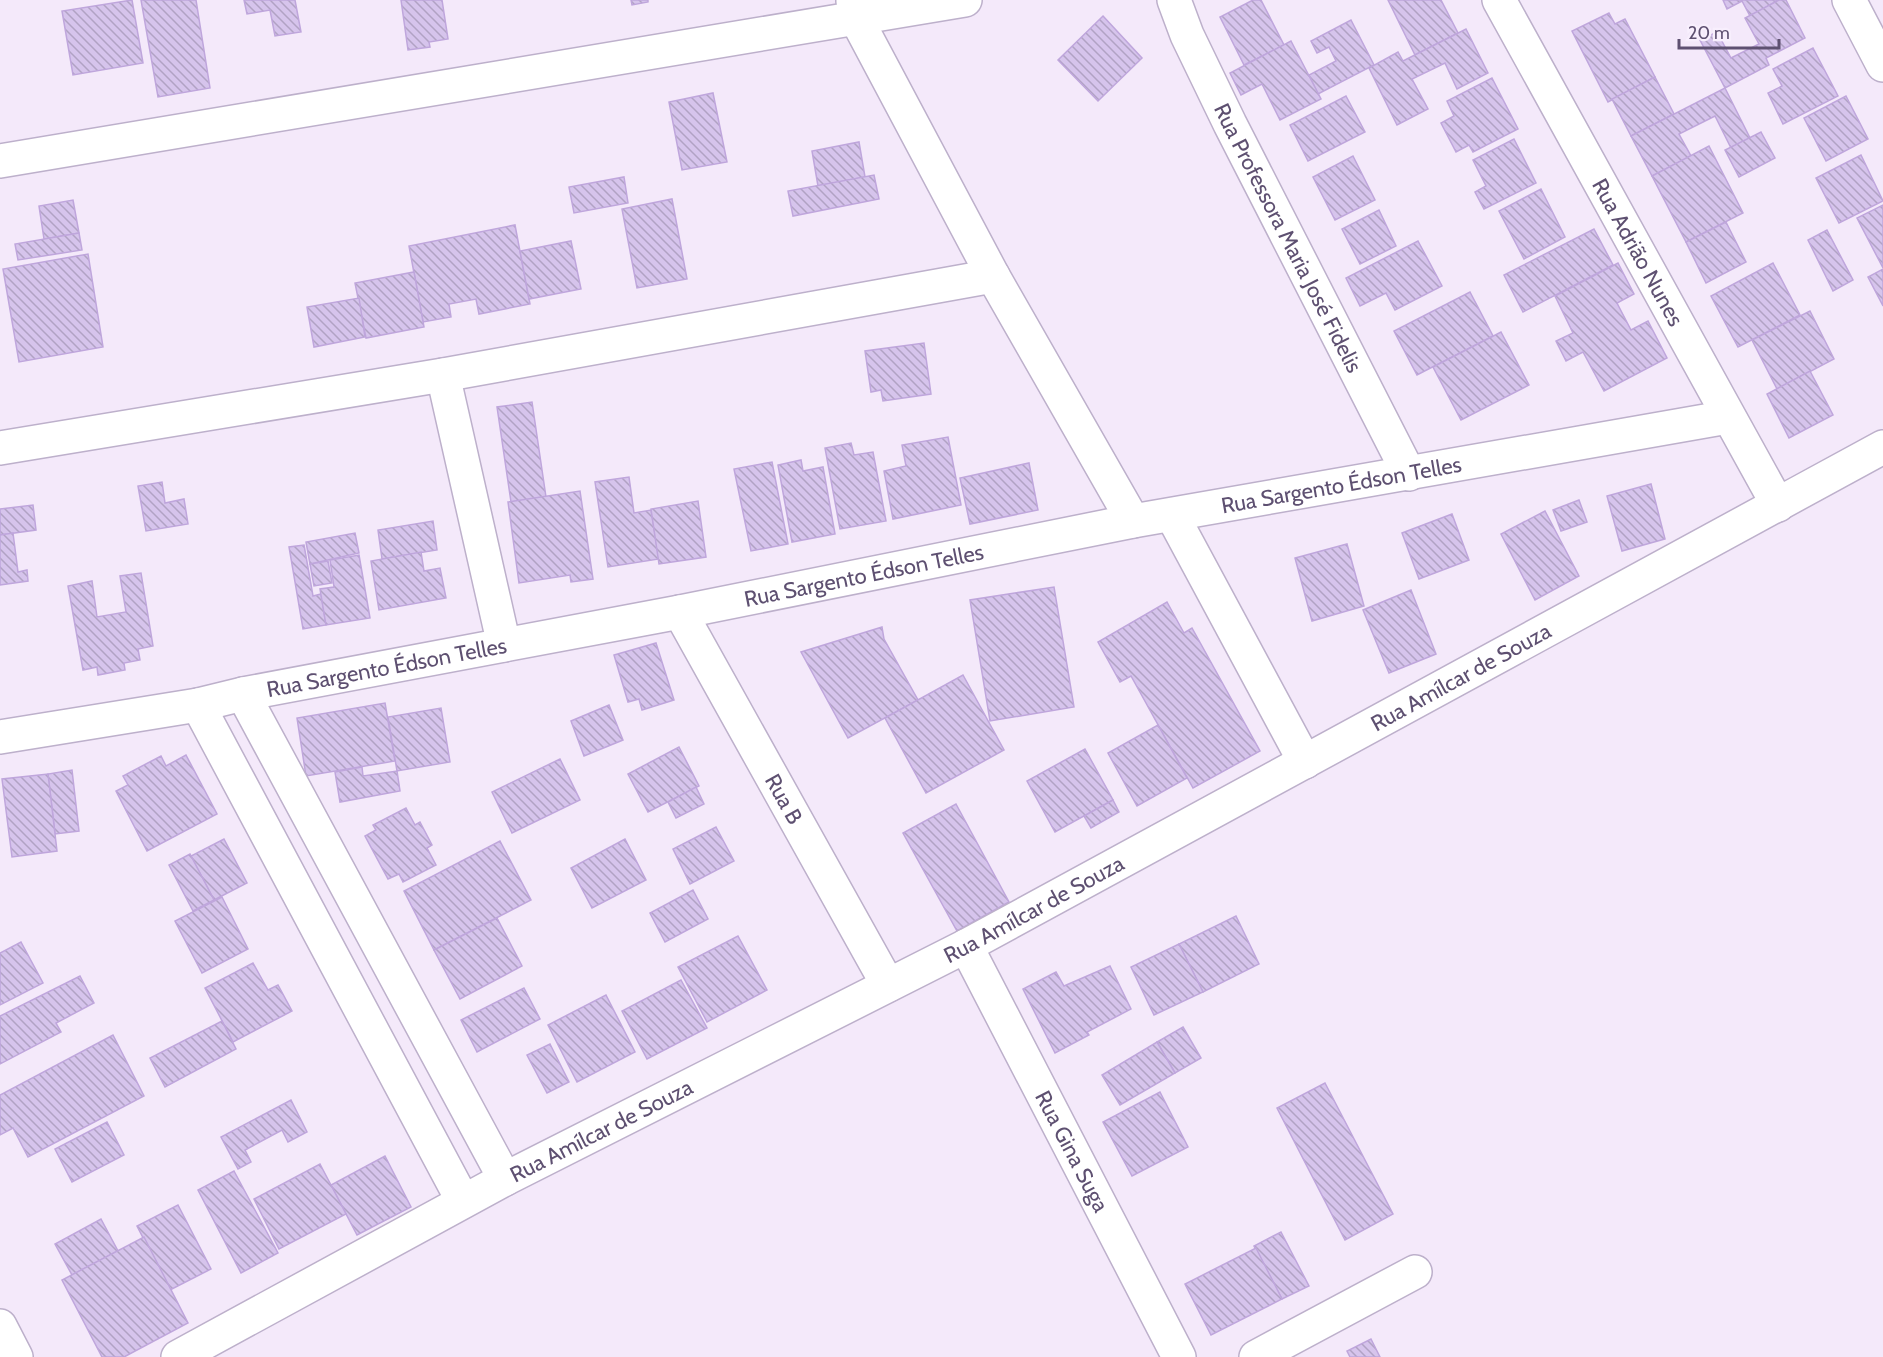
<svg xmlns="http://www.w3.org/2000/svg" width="1883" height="1357" font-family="Cabin,sans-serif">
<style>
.building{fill:url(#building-back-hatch);stroke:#bfa6dc;stroke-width:1.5}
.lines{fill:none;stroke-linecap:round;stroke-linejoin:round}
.minor-casing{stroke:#bdb0cb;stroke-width:36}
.tertiary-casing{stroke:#bdb0cb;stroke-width:36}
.minor{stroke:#fff;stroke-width:33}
.tertiary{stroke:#fff;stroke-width:33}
.labels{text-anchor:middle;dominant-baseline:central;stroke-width:5;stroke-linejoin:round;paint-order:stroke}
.street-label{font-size:22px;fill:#5e5071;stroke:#f8effd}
</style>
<defs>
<pattern id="building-back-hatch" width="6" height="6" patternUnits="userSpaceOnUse" patternTransform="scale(1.5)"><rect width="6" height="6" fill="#d6c4ec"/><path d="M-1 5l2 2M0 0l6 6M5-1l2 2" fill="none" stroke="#b1a2c4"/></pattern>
</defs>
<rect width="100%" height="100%" fill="#f4e9fa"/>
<!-- building -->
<g class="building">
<path d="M132,0L143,63L73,75L62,11Z"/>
<path d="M141,0H196L210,88L158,97Z"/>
<path d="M244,0H295L301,32L275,36L270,10L247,14Z"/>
<path d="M401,0H442L448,39L429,42L430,47L408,50Z"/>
<path d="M631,0H648V2L632,5Z"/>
<path d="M1253,0H1261L1284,45L1244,65L1220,17Z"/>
<path d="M1388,0H1441L1458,33L1415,55Z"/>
<path d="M1723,0H1779L1750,16L1742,1L1727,9Z"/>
<path d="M1779,0H1786L1805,38L1766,58L1769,65L1725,88L1700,40L1717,32L1731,58L1759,44L1745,18Z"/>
<path d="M1609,13L1615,24L1625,19L1655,77L1608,102L1572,31Z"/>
<path d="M1103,16L1142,58L1098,101L1058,60Z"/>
<path d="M1351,20L1374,65L1318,94L1309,75L1336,61L1329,47L1317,53L1311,41Z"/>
<path d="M1466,29L1488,73L1457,89L1445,63L1412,79L1428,109L1397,125L1369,68L1398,52L1403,61Z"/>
<path d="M1291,41L1321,99L1280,120L1262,84L1241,95L1230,73Z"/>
<path d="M1813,48L1838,96L1783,124L1768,93L1782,86L1773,69Z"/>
<path d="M1655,77L1674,114L1631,136L1612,99Z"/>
<path d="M1492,78L1518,129L1473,152L1469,145L1456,152L1441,123L1454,116L1447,101Z"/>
<path d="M1725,88L1750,138L1731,148L1715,116L1679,134L1691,156L1652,176L1631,136Z"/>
<path d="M713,93L727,162L682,170L669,102Z"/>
<path d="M1346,96L1365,132L1308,161L1290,125Z"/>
<path d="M1846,96L1868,139L1826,161L1804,118Z"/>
<path d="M1761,132L1775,158L1739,177L1725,150Z"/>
<path d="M1514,139L1536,183L1484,209L1475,192L1486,186L1473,160Z"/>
<path d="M859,142L865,177L818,186L812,151Z"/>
<path d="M1709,146L1743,213L1686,242L1652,176Z"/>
<path d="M1861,155L1883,201L1839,223L1816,178Z"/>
<path d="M1353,156L1375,200L1335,220L1313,177Z"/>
<path d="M874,175L879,199L793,216L788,191Z"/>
<path d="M624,177L628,203L574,213L569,187Z"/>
<path d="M1541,189L1565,237L1524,259L1499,211Z"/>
<path d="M672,199L687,279L637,288L622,209Z"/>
<path d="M73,200L79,233L44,239L39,206Z"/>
<path d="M1883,205V268L1857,218Z"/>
<path d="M1379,210L1396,246L1360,264L1342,229Z"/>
<path d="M1726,222L1746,262L1706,283L1686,242Z"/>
<path d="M515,225L530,304L479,314L476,299L449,304L451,317L423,322L409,246Z"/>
<path d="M1594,229L1613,265L1523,312L1504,275Z"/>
<path d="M1827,230L1853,280L1833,291L1808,240Z"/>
<path d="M79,233L82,250L18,260L15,244Z"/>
<path d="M571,241L581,289L529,299L520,251Z"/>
<path d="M1418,241L1442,286L1395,310L1386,293L1360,306L1346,278Z"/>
<path d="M88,254L103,347L19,362L3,269Z"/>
<path d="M1618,263L1634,294L1617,303L1631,330L1648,321L1667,358L1604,391L1583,352L1566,361L1556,341L1573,333L1555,296Z"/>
<path d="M1773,263L1800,315L1738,347L1711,296Z"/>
<path d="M1883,269V306L1868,277Z"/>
<path d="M414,272L424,327L366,338L355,283Z"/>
<path d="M1470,292L1493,336L1417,375L1394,331Z"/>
<path d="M359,298L365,337L314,347L307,307Z"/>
<path d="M1810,311L1834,359L1777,389L1752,340Z"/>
<path d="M1501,332L1529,385L1461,420L1433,367Z"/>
<path d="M924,343L931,394L883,401L881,390L871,392L865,351Z"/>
<path d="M1810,371L1833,415L1789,438L1767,394Z"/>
<path d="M532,402L546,497L511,502L497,407Z"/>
<path d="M948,437L961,505L893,519L884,471L906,466L902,445Z"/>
<path d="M851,443L854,455L873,452L886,521L840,529L825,448Z"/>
<path d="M801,460L803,471L823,467L835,534L792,542L778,465Z"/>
<path d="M772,462L788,544L751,551L734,469Z"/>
<path d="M1029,463L1038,510L970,524L960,478Z"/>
<path d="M629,477L634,513L651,510L659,559L608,567L595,482Z"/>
<path d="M162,482L165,503L184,499L188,524L146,531L138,486Z"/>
<path d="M1651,484L1665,539L1622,551L1607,496Z"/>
<path d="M580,491L593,579L571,582L570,575L519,583L508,502Z"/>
<path d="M1579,500L1587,522L1561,531L1553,510Z"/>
<path d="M698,501L706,557L659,564L651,509Z"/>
<path d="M33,505L36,530L0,535V509Z"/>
<path d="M1545,511L1579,576L1535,600L1501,534Z"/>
<path d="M1452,514L1469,560L1419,579L1402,533Z"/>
<path d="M433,521L437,550L382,559L378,530Z"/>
<path d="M13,533L18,572L27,570L28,581L0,585V535Z"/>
<path d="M355,533L359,553L310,564L306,542Z"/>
<path d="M1347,544L1364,606L1312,621L1295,558Z"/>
<path d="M304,545L313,596L321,594L326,625L303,629L289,547Z"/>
<path d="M421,552L424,571L440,568L446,598L379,610L371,561Z"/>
<path d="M359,555L370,618L326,625L320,589L334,587L330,560Z"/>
<path d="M328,561L332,583L314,586L310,564Z"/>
<path d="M141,573L153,646L138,649L140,660L124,663L125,670L98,675L97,667L83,670L68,586L92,581L97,617L126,612L120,576Z"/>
<path d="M1054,587L1074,707L990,721L970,600Z"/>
<path d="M1411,590L1436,654L1389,673L1363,610Z"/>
<path d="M1167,602L1184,633L1192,628L1260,751L1193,788L1131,676L1120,682L1098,642Z"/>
<path d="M882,627L884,639L918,700L848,738L801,652Z"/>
<path d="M656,643L674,700L642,710L639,699L628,702L614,655Z"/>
<path d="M963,675L1004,750L926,793L885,718Z"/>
<path d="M385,703L395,761L306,776L297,718Z"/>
<path d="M609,705L623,740L584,756L571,721Z"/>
<path d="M441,708L450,762L397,771L388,717Z"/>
<path d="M1158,725L1187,778L1137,806L1108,753Z"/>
<path d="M679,747L699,786L648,812L628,774Z"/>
<path d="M1085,749L1113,800L1055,832L1027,781Z"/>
<path d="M186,755L217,814L147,851L116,791L128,785L123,776L161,756L166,766Z"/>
<path d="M560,759L580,800L512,833L492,792Z"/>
<path d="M362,767L363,776L397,771L400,791L340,802L335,772Z"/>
<path d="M72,770L79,831L55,834L48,774Z"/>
<path d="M48,774L57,851L12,857L2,779Z"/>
<path d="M696,787L704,804L676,818L668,802Z"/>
<path d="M1113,800L1119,812L1091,828L1084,816Z"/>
<path d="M956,804L1009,902L957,931L903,833Z"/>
<path d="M406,808L415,825L420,822L432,845L427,848L436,865L403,882L399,874L388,879L365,836L376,830L373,825Z"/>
<path d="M716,827L734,861L690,884L673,849Z"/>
<path d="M224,839L247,883L214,900L191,856Z"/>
<path d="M625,839L646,880L592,908L571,868Z"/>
<path d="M500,841L531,900L434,950L404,891Z"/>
<path d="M190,854L214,900L193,911L169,865Z"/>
<path d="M693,890L708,919L665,942L650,913Z"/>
<path d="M222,897L248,949L202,973L175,921Z"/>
<path d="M1236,916L1259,964L1203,992L1179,944Z"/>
<path d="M497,918L522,966L460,999L434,950Z"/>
<path d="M738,936L767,990L707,1022L678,967Z"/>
<path d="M21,942L43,983L0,1005V953Z"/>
<path d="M1179,944L1203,992L1154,1015L1131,967Z"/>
<path d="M253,963L268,990L278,985L292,1011L233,1042L205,988Z"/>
<path d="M1110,966L1131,1009L1087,1032L1089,1035L1055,1053L1023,989L1056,972L1064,986Z"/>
<path d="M80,976L94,1003L56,1023L61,1032L0,1064V1016Z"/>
<path d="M681,980L707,1028L647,1059L622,1011Z"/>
<path d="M524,988L540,1019L477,1052L461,1020Z"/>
<path d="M606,995L635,1052L577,1082L548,1025Z"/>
<path d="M222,1021L236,1049L165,1087L150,1058Z"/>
<path d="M1183,1027L1201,1058L1175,1073L1157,1042Z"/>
<path d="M113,1035L144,1096L28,1157L13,1128L0,1135V1095Z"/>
<path d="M1157,1042L1175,1073L1120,1105L1102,1075Z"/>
<path d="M550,1044L569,1082L547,1093L527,1055Z"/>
<path d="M1325,1083L1393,1214L1345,1240L1277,1108Z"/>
<path d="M1160,1092L1188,1147L1132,1176L1103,1122Z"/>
<path d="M291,1100L307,1132L288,1142L282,1130L245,1150L251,1162L238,1169L221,1137Z"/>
<path d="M107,1122L124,1155L72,1182L55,1149Z"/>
<path d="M385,1156L411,1207L357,1235L331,1185Z"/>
<path d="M320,1164L346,1214L279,1249L254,1199Z"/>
<path d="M234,1171L278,1253L241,1273L198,1190Z"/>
<path d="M178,1205L211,1269L170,1290L137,1226Z"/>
<path d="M101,1219L118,1251L72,1275L55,1244Z"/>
<path d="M1281,1232L1309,1286L1282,1299L1254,1246Z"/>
<path d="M144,1237L188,1323L124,1357H102L62,1280Z"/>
<path d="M1256,1248L1282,1299L1211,1335L1185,1284Z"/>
<path d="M1371,1339L1380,1357H1350L1347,1351Z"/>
</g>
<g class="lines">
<defs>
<g id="minor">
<path id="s1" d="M1174,0L1187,35L1230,124L1409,474"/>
<path id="s2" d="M1499,0L1778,505"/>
<path d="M1849,0L1883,65"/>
<path d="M853,1L857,20L993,276L1133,521"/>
<path d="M0,161L965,0"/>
<path d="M443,375L504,645"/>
<path d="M0,448L443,375L993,276"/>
<path d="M1172,515L1305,762"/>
<path id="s3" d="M680,612L888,985"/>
<path d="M243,694L505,1179"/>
<path d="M198,705L463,1201"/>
<path id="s4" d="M0,737L198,705L243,694L680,612L1133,521L1728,417"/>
<path id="s5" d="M966,946L1179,1357"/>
<path d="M1256,1357L1415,1272"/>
</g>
<g id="tertiary">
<path d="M0,1326L16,1357"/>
<path id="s6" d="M178,1357L505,1179L966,946L1883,447"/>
</g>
</defs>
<!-- minor casing -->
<use href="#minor" class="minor-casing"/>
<!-- tertiary casing -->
<use href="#tertiary" class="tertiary-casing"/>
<!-- minor -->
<use href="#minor" class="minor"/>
<!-- tertiary -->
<use href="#tertiary" class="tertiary"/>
</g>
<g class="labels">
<!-- street labels -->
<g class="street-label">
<text stroke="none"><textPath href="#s1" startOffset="264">Rua Professora Maria José Fidelis</textPath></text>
<text stroke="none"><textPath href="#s2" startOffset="288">Rua Adrião Nunes</textPath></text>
<text stroke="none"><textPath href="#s4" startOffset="1365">Rua Sargento Édson Telles</textPath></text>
<text stroke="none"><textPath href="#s4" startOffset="879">Rua Sargento Édson Telles</textPath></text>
<text stroke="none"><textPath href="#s4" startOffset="393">Rua Sargento Édson Telles</textPath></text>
<text stroke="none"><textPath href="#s6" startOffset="1452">Rua Amílcar de Souza</textPath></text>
<text stroke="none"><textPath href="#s3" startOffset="214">Rua B</textPath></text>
<text stroke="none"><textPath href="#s6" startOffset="966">Rua Amílcar de Souza</textPath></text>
<text stroke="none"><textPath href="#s6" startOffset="480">Rua Amílcar de Souza</textPath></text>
<text stroke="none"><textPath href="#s5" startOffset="231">Rua Gina Suga</textPath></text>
</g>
</g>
<!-- scale -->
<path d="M1679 39v9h100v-9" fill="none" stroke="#5e5071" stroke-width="3"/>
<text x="1688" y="39" font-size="18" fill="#5e5071" stroke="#f8effd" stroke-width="4.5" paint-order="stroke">20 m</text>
</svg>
